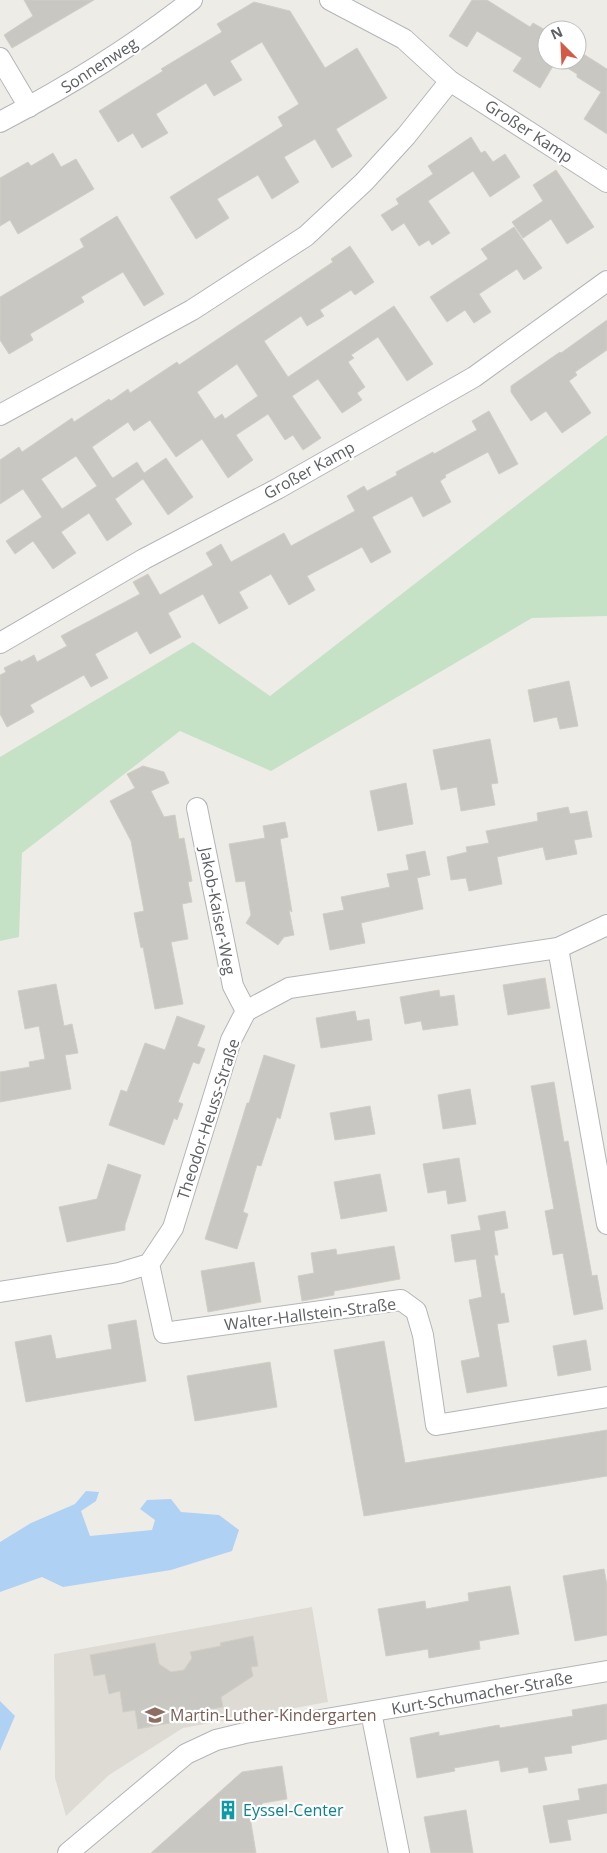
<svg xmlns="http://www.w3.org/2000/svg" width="607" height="1853" font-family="'Open Sans',sans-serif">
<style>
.education{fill:#dddbd4}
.green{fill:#c5e2c7}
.water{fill:#afd2f4}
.building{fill:#c9c7c2;stroke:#d1cec5;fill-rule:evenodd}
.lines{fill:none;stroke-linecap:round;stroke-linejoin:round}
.minor-casing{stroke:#b3b5b9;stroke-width:22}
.minor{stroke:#fff;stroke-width:20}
.labels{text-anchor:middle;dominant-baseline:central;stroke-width:4.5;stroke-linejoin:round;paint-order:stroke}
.street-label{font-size:16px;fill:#5d6064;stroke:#fff}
.education-label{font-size:16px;fill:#785e54;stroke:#fff;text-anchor:start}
.culture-label{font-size:16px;fill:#0d838f;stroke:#fff;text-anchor:start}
</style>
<rect width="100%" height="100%" fill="#eeece6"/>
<!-- education -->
<path class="education" d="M312,1607L328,1702L183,1728L109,1775L66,1816L55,1778L54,1654Z"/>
<!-- green -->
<path class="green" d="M607,435V616L532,618L271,771L180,731L22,853L19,937L0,941V757L193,642L270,696Z"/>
<!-- water -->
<g class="water">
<path d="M86,1491L99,1492L96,1501L81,1511L90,1536L152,1530L155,1520L140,1509L147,1500L171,1499L181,1512L219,1515L239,1530L232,1551L171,1570L63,1587L42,1577L0,1592V1542L31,1523L75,1504Z"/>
<path d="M0,1701L15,1716L0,1751Z"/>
</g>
<!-- building -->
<g class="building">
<path d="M24,0H94L12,48L4,35L33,16Z"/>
<path d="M472,0H487L530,27L533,23L547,31V60H577V50L607,69V134L584,119L601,92L577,77V74L556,61L540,88L513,71L522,58L477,31L467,47L449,36Z"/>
<path d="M254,2L290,11L325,68L357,48L387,98L336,129L352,156L332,168L315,139L284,157L299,182L272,199L258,175L217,199L229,218L196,239L170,197L283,126L278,117L299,104L262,42L230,61L242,80L214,96L206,83L156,114L168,133L142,148L133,133L118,142L99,111L163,71L161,69L222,32L217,24Z"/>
<path d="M471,137L481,153L485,151L493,162L505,154L520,177L490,197L473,171L428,201L450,233L432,245L429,240L419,246L404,223L392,231L381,215L399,204L396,199L433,174L428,166Z"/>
<path d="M53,153L61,167L76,159L94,189L18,234L10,220L0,226V178L28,162L31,166Z"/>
<path d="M556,170L594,227L567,244L551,219L523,238L512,222L543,201L533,185Z"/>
<path d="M117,216L164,294L144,306L123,272L81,297L84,302L30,334L33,340L9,354L0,340V297L84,247L80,239Z"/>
<path d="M514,227L542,268L524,280L517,269L479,294L491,312L474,323L465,310L447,322L430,297L488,259L481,249Z"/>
<path d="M350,246L374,282L355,295L351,290L320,310L324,316L307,326L301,316L264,341L288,377L394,306L433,364L407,381L378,337L351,355L354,358L348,362L365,387L357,393L362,400L342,413L318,379L292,396L321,438L303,450L293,435L285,440L268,414L236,435L253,460L228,478L202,439L176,457L150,420L134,431L128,422L92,447L111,476L113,478L137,462L144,473L166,458L193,497L168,515L143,479L115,499L132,524L107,541L89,513L61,532L76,553L53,569L33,541L15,554L6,541L42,517L23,489L0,504V460L19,447L22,452L72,418L74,422L109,399L111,401L128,389L130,393L177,362L179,365L333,262L331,259ZM237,364L258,396L225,419L222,414L215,419L197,392ZM76,456L97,486L62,509L41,479Z"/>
<path d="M607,320V350L575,372L577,375L569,381L591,413L562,433L546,411L531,421L511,392V386L560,352L561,353Z"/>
<path d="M489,411L518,464L499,474L488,452L445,475L446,477L440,481L451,502L423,517L412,496L372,517L391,552L371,563L362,547L307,576L315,590L289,605L271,574L239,592L248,608L219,624L203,594L168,613L181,637L150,654L137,631L95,654L108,678L91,687L84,675L30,705L34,712L7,727L0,714V675L6,672L4,668L20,660L21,662L34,655L37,662L67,646L61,636L140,594L133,582L148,574L160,595L213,565L206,553L221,544L231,562L284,533L291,546L355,511L347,496L364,486L367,491L397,475L396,472L433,452L434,454L477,430L472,421Z"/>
<path d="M569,681L578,726L560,729L557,717L534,722L528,690Z"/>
<path d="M490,739L498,783L491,784L495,805L461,811L457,787L441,790L433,750Z"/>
<path d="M143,766L164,772L169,783L151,791L164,817L175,815L179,839L184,838L192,881L188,882L192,902L182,904L188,939L171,942L183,1004L155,1009L143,947L141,948L134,913L144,911L131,841L110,801L135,788L127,774Z"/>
<path d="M406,783L413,824L378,831L370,791Z"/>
<path d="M568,807L570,814L587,811L592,837L574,840L577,854L546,860L543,847L497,857L502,884L469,891L466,878L451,880L447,857L467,852L466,847L489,843L486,831L538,821L537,813Z"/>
<path d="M285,822L288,837L280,839L292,912L289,910L294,935L284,937L278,945L246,923L251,915L245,881L236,882L229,844L265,838L263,826Z"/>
<path d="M425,851L430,875L417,878L423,909L361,923L365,943L330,950L323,914L344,910L341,897L390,887L387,874L409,870L406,855Z"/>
<path d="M545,978L550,1008L508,1015L503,985Z"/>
<path d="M56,984L64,1026L72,1024L78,1053L65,1055L71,1089L0,1102V1072L30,1067L29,1062L45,1059L39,1026L25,1029L18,991Z"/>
<path d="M439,990L440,997L454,995L458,1025L423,1030L421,1021L405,1024L400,997Z"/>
<path d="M355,1011L357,1021L369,1019L372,1040L321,1048L316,1018Z"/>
<path d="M177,1016L205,1026L197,1046L205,1049L199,1064L193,1062L178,1102L183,1104L177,1120L174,1118L164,1145L109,1125L121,1090L127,1092L145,1043L165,1050Z"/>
<path d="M264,1055L295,1065L280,1119L277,1117L261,1166L257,1165L243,1212L248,1214L237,1249L205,1239L247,1103H249Z"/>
<path d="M554,1082L564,1142L568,1141L592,1276L597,1275L603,1309L574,1315L563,1253L553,1255L545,1211L554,1209L531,1086Z"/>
<path d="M470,1089L476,1124L443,1129L438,1095Z"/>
<path d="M370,1106L375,1134L335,1140L330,1113Z"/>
<path d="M459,1158L466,1201L448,1204L446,1190L428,1193L423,1164Z"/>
<path d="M108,1164L141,1175L125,1225V1230L67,1242L59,1207L97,1199Z"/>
<path d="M380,1174L387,1211L341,1219L334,1182Z"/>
<path d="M505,1211L508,1228L494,1231L498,1255H494L501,1294L504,1293L509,1322L497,1324L507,1386L467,1393L461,1361L480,1357L469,1300L482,1297L476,1259L455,1262L451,1235L481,1230L478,1216Z"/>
<path d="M394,1246L400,1279L334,1291V1295L302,1301L298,1276L314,1273L311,1253L336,1249L337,1255Z"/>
<path d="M254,1262L261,1302L208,1312L201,1271Z"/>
<path d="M136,1320L146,1381L26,1402L15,1342L51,1335L56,1359L112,1349L108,1325Z"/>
<path d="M586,1340L591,1370L558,1376L553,1346Z"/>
<path d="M384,1341L405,1463L607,1430V1476L364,1516L334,1350Z"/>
<path d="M270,1362L277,1407L195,1421L187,1376Z"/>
<path d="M604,1569L607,1585V1635L575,1641L563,1576Z"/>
<path d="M510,1586L519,1634L479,1641L480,1649L429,1658L428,1649L386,1656L378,1609L425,1601L426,1609L469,1601L468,1593Z"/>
<path d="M253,1636L258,1666L251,1667L253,1676L221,1697L223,1707L195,1712L196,1718L138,1729L135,1710L123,1712L120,1691L109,1694L105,1674L94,1676L90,1655L155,1643L159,1664L171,1672L184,1670L192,1658L190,1652L221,1646L220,1643Z"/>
<path d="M607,1704V1739L571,1746L572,1753L544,1757L547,1770L529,1773L528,1767L501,1772L499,1760L454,1768L455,1771L417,1778L410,1738L439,1732V1736L499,1725L500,1728L573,1716L572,1710Z"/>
<path d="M282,1766L287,1799L263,1803L250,1817L256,1853H151L242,1772Z"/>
<path d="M607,1784V1813L567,1820L571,1840L550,1843L543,1806L580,1800L578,1789Z"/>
<path d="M466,1810L473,1853H431L424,1817Z"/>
</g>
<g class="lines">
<defs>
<g id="minor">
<path d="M330,0L404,39L450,81L607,182"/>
<path d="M0,58L29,107"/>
<path d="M0,122C67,87 132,47 192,0"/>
<path d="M0,415L192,310L306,236L364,182L406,136L450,81"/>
<path d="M0,643L144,559L277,489L474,377L607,281"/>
<path d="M197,808L233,986L246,1011"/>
<path d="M558,948L607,1224"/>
<path d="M149,1264L164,1333L401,1300L416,1311L423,1335L436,1425L607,1397"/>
<path d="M0,1292L119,1273L149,1264L173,1228L231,1040L246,1011L289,988L558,948L607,925"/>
<path d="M371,1712L399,1853"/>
<path d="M68,1853L186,1754L216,1740L245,1733L607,1671"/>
</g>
</defs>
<!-- minor casing -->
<use href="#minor" class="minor-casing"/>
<!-- minor -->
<use href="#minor" class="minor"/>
</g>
<!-- icons -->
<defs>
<symbol id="school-bare" viewBox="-9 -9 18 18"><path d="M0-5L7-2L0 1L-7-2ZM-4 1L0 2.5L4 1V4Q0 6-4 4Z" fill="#8d6e63" stroke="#fff" stroke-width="2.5" paint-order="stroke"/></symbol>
<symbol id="building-bare" viewBox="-9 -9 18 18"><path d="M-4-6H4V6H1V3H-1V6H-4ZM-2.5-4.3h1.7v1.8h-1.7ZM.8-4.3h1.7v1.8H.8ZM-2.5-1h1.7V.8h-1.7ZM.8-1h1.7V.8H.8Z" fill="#0f9aa8" stroke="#fff" stroke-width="2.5" paint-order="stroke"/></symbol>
</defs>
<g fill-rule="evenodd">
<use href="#school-bare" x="141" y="1701" width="28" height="28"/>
<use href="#building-bare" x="214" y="1796" width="28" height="28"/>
</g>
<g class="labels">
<!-- street labels -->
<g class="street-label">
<text transform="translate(99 65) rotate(-33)">Sonnenweg</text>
<text transform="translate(529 131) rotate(33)">Großer Kamp</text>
<text transform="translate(309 470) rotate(-29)">Großer Kamp</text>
<text transform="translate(218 911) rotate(79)">Jakob-Kaiser-Weg</text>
<text transform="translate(208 1119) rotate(-72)">Theodor-Heuss-Straße</text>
<text transform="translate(310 1314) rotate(-7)">Walter-Hallstein-Straße</text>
<text transform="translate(482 1693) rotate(-10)">Kurt-Schumacher-Straße</text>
</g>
<!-- education labels -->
<g class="education-label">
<text x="170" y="1715">Martin-Luther-Kindergarten</text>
</g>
<!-- culture labels -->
<g class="culture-label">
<text x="243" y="1810">Eyssel-Center</text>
</g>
</g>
<!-- north arrow -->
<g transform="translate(562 45) rotate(336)"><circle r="24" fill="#ffffff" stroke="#bebfc1"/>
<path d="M0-4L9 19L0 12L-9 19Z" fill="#d35a46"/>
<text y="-8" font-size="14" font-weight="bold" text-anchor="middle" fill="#5d6064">N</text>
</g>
</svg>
